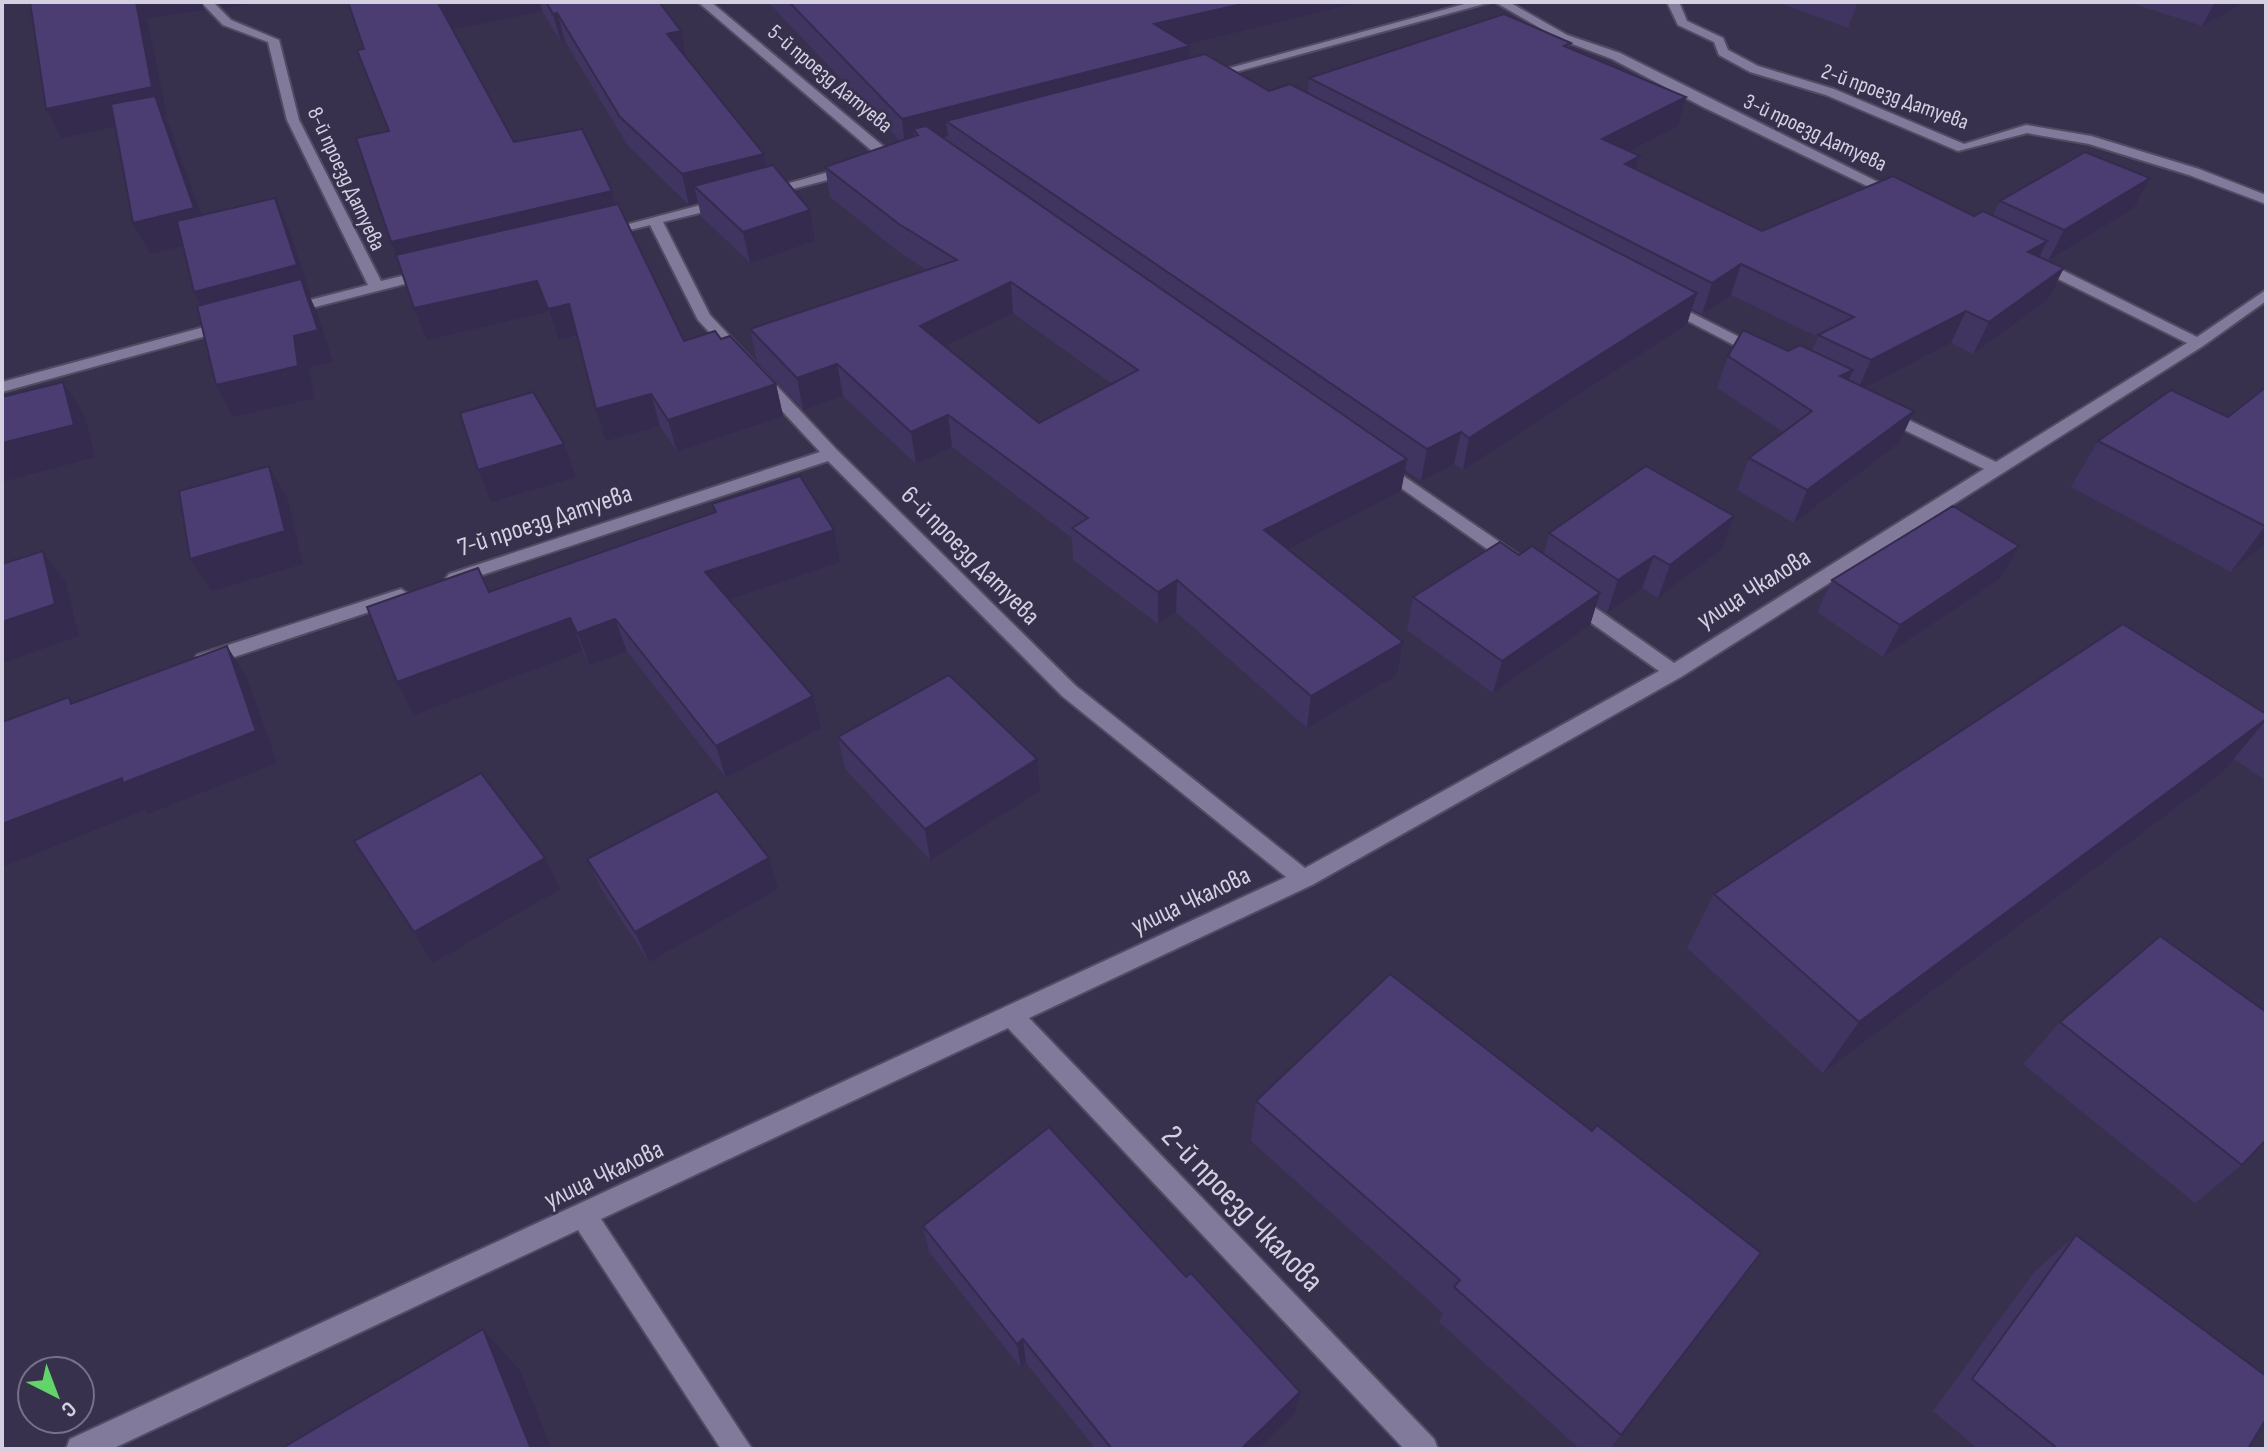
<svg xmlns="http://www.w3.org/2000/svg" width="2268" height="1451" font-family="'Sofia Sans Condensed',sans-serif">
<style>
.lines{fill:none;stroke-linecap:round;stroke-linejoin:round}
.street-casing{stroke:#524c63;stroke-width:4}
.street{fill:#817a9b;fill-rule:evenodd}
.wall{fill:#403461;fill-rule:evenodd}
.shaded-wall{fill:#342b4f}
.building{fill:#4b3d71;stroke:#342b4f;stroke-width:2;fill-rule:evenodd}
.labels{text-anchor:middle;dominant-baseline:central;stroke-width:6;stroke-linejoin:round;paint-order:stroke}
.far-street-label{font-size:22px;fill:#d4d0e2;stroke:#38314d}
.street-label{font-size:26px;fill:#d4d0e2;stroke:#38314d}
.near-street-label{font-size:32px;fill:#d4d0e2;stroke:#38314d}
</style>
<rect width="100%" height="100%" fill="#38314d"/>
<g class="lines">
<defs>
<g id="street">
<path d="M201,2H213L231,20L279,40L299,120L381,281L431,269L436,270V276L288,314L283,313V307L368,285L287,120L268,42L223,25Z"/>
<path d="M698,2H711L895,156V162H885Z"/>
<path d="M1472,2H1491L1210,79L1200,76Z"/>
<path d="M1495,2H1509L1567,35L1620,53L1904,195L1892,198L1703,107L1612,59L1559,39Z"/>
<path d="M1667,2H1679L1687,21L1723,38L1728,50L1758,66L1834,89L1964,144L2026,125L2091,136L2199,169L2266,195V204L2189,175L2089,144L2027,133L1958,151L1826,95L1750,72L1719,55L1714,42L1678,25Z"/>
<path d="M850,166L857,170L855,173L765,196L758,192Z"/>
<path d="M723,199L730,203L728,206L663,222L710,315L837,450L1076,686L1305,868L1659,671L1566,605L1564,601L1566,597H1580L1674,663L1984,469L1880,418V412H1892L1996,462L2187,343L2032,266V260H2042L2197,337L2266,290V301L2203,346L1681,677L1312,885L1029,1018L1434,1439L1438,1449H1404L1008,1028L601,1219L752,1449H721L578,1230L112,1449H66L70,1439L1286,877L1062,696L828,461L461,582H449L446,578L449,574L820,452L698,320L650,225L602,237L595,233Z"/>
<path d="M1668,301L1765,350L1768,353L1765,356H1755L1663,308L1661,305Z"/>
<path d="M230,320L238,325L235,328L2,392V382Z"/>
<path d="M1383,462L1523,558L1526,562L1523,566H1511L1377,471L1375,467L1377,463Z"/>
<path d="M401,589L410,595L408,599L204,667L194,660L197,655Z"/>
</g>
</defs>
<!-- street casing -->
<use href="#street" class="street-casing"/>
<!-- street -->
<use href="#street" class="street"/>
</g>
<!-- wall -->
<g class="wall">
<path d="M348,2H659L687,59L764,154L767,167L810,210L815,241L750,263L701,216L698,202L689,205L628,146L565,41L561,42L542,11L453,29L514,142L612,191L616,205L684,341L721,339L776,384L783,416L677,452L660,426L606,441L577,336L559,340L548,312L427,340L414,308L397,255L389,131L364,49Z"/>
<path d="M768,2H1362L1187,44L1190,46L1189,58L1269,91L1308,94L1309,78L1571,43L1570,48L1678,126L1629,151L1640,156L1637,170L1762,231L1974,216L1993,215L2000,201L2150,178L2134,208L2049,261L2048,299L1973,354L1951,343L1865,388L1914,411L1899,443L1794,523L1737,490L1749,458L1783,432L1717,388L1728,356L1812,350L1818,337L1731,295L1702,314L1691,309L1687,324L1463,470L1454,464L1421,481L1405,470L1401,491L1287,549L1403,642L1397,675L1307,728L1176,612L1158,624L1073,560L1072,538L952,447L916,464L843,396L803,410L757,361L750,329L927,270L903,255L830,197L825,167L900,141ZM1013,313L1112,384L1039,423L945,347Z"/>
<path d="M1777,2H1858L1848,28Z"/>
<path d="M2129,2H2246L2202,26Z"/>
<path d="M2266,387V543L2231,572L2071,487L2098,441L2228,417Z"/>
<path d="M712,504L840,562L729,600L813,696L821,728L726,778L627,651L590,665L583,651L414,715L397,682L489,592L715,512Z"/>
<path d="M1734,516L1722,549L1658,598L1642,588L1607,613L1596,605L1590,625L1493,693L1407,630L1413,597L1519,555L1544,554L1549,533Z"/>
<path d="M2019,546L2001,578L1883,657L1817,612L1832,580Z"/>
<path d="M2266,714V781L2234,759L2222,773L1823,1073L1687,948L1714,894Z"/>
<path d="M838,737L1037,759L1040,791L930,860L845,769Z"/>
<path d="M769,858L778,889L649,962L602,890L587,859Z"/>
<path d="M2060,1022L2242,1165L2195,1203L2023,1064Z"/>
<path d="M1256,1101L1592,1131L1761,1253L1610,1449H1580L1439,1322L1443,1313L1251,1141Z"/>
<path d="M923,1226L1186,1277L1294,1415L1259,1449H1096L1026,1363L1021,1368L929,1252Z"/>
<path d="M2076,1235L2248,1449H1978L1933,1411L2034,1272Z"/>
</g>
<!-- shaded-wall -->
<g class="shaded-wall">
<path d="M136,2H201L205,10L147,18L167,116H165L169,125L210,239L150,254L133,223L162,117L62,138L46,109Z"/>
<path d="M221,2H267L223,8Z"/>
<path d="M442,2H540L542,11L447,31L438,3Z"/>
<path d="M1251,2H1362L1154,52V24Z"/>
<path d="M2215,2H2246L2202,26Z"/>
<path d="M557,13L565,41L561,42L553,14Z"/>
<path d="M681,31L687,60L667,34Z"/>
<path d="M1190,46L1189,73L946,121L948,136L919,144L918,135L913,129L915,145L905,147L902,119Z"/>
<path d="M1686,97L1678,126L1594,169L1602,139Z"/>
<path d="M764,154L770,184L694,186L698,202L689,205L682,174Z"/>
<path d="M1640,156L1632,186L1625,164Z"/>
<path d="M2150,178L2134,208L2048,261L2064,230Z"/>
<path d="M612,191L620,222L404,273L391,242Z"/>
<path d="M275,198L289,229L311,296L310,297L316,310L333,362L309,367L314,398L233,417L216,385L211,323L194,292Z"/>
<path d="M810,210L815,241L750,263L743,232Z"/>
<path d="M2047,241L2032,272L2028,252Z"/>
<path d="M1741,264L1731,295L1702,314L1712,283Z"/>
<path d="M2064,268L2048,299L1973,354L1989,322Z"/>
<path d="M537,281L548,312L427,340L414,308Z"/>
<path d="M1011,282L1013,313L924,357L920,326Z"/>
<path d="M1697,293L1687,324L1463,470L1469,438Z"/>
<path d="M569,304L579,335L559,340L548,309Z"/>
<path d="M1966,311L1951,343L1857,392L1871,360Z"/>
<path d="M837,364L843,396L803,410L797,378Z"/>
<path d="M1853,370L1839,401L1840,376Z"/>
<path d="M63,382L84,414L95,457L2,482V443Z"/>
<path d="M776,384L783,416L677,452L668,420Z"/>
<path d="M651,394L660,426L606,441L596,409Z"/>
<path d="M1914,411L1899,443L1794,523L1807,490Z"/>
<path d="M948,415L952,447L916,464L911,432Z"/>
<path d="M1461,432L1454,464L1421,481L1427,449Z"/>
<path d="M564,444L576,477L491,502L478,470Z"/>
<path d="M1407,459L1401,491L1261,563L1264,530Z"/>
<path d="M269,466L287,498L303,564L211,591L190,559Z"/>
<path d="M1734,516L1722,549L1658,598L1670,565Z"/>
<path d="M2266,525V543L2231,572L2265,526Z"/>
<path d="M834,530L840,562L714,605L705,572Z"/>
<path d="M2019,546L2001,578L1883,657L1900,625Z"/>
<path d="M43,551L66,583L79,636L2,663V622Z"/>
<path d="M1654,556L1642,588L1607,613L1618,580Z"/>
<path d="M1177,580L1176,612L1158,624V592Z"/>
<path d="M1600,593L1590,625L1493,693L1502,661Z"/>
<path d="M570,618L583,651L414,715L397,682Z"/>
<path d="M615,619L627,651L590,665L577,633Z"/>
<path d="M1403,642L1397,675L1307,728L1311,696Z"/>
<path d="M227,646L247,678L277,763L148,814L145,810L2,867V824Z"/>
<path d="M813,696L821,728L726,778L716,746Z"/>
<path d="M2266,719V720L2222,773L1823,1073L1859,1022Z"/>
<path d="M1037,759L1040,791L930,860L925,829Z"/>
<path d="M545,858L560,889L433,963L414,932Z"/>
<path d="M769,858L778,889L649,962L635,932Z"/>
<path d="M483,1329L520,1371L552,1449H531Z"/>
<path d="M1023,1339L1026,1363L1021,1368L1017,1344Z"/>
<path d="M1300,1392L1294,1415L1259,1449H1241Z"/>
</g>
<!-- building -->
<g class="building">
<path d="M30,2H136L152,87L46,109Z"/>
<path d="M348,2H442L438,3L514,142L582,129L612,191L391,242L356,138L389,131L357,50L364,49Z"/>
<path d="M546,2H659L681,31L667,34L764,154L682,174L620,117L557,13L553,14Z"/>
<path d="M789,2H1251L1154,24L1190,46L902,119Z"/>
<path d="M1504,14L1571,43L1564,46L1686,97L1602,139L1640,156L1625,164L1762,231L1893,176L1974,216L1983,211L2047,241L2028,252L2064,268L1989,322L1966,311L1871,360L1818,335L1854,317L1741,264L1712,283L1309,78Z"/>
<path d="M1205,54L1269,91L1290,84L1697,293L1469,438L1461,432L1427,449L946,121Z"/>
<path d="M155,96L194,208L133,223L111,104Z"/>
<path d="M926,126L1407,459L1264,530L1403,642L1311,696L1177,580L1158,592L1072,528L1088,518L948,415L911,432L837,364L797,378L750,329L957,260L899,224L825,167L918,135L913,129ZM1011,282L1138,370L1039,423L920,326Z"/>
<path d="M2085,152L2150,178L2064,230L2000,201Z"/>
<path d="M773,165L810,210L743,232L694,186Z"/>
<path d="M275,198L297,265L194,292L177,221Z"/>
<path d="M618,204L684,341L715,331L721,339L730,336L776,384L668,420L651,394L596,409L569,304L548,309L537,281L414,308L396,255Z"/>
<path d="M301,279L318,330L294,336L298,366L216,385L197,306Z"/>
<path d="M1743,330L1788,351L1800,345L1853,370L1840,376L1914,411L1807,490L1749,458L1812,411L1728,356Z"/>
<path d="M63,382L74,425L2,443V397Z"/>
<path d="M2266,387V525L2265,526L2098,441L2171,390L2228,417Z"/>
<path d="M533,392L564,444L478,470L460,413Z"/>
<path d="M269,466L285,531L190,559L179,491Z"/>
<path d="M1646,466L1734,516L1670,565L1654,556L1618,580L1549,533Z"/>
<path d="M800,476L834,530L705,572L813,696L716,746L615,619L577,633L570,618L397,682L367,607L478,568L489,592L716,512L712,504Z"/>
<path d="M1953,506L2019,546L1900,625L1832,580Z"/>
<path d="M1500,542L1519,555L1532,546L1600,593L1502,661L1413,597Z"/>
<path d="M43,551L55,604L2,622V564Z"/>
<path d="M2123,624L2266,714V719L1859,1022L1714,894Z"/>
<path d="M227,646L256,731L123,783L122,778L2,824V722L69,697L71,704Z"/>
<path d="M949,675L1037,759L925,829L838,737Z"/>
<path d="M481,773L545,858L414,932L354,841Z"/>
<path d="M717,791L769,858L635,932L587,859Z"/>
<path d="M2160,936L2266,1012V1140L2242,1165L2060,1022Z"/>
<path d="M1390,974L1592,1131L1597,1125L1761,1253L1621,1435L1454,1287L1460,1280L1256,1101Z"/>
<path d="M1049,1127L1186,1277L1191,1273L1300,1392L1241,1449H1112L1023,1339L1017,1344L923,1226Z"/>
<path d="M2076,1235L2266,1376V1419L2248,1449H2058L1972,1379Z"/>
<path d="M483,1329L531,1449H281Z"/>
</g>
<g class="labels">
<!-- far-street labels -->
<g class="far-street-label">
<text transform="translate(830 79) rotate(40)">5-й проезд Датуева</text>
<text transform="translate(1895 97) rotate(20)">2-й проезд Датуева</text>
<text transform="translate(1815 133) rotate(25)">3-й проезд Датуева</text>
<text transform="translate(346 179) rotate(65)">8-й проезд Датуева</text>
</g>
<!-- street labels -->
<g class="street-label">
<text transform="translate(545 521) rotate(-18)">7-й проезд Датуева</text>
<text transform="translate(970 556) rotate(45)">6-й проезд Датуева</text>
<text transform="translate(1754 589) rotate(-32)">улица Чкалова</text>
<text transform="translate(1191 901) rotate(-25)">улица Чкалова</text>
<text transform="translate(604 1175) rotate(-25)">улица Чкалова</text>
</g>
<!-- near-street labels -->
<g class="near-street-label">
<text transform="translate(1242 1209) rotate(46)">2-й проезд Чкалова</text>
</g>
</g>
<!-- border -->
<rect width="2268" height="1451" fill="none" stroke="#d4d0e2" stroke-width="8"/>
<!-- north arrow -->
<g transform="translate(56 1395) rotate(138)"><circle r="38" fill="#38314d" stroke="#767189" stroke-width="2"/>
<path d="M0-6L14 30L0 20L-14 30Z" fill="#62d469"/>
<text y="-12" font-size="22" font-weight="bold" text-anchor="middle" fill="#d4d0e2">С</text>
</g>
</svg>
